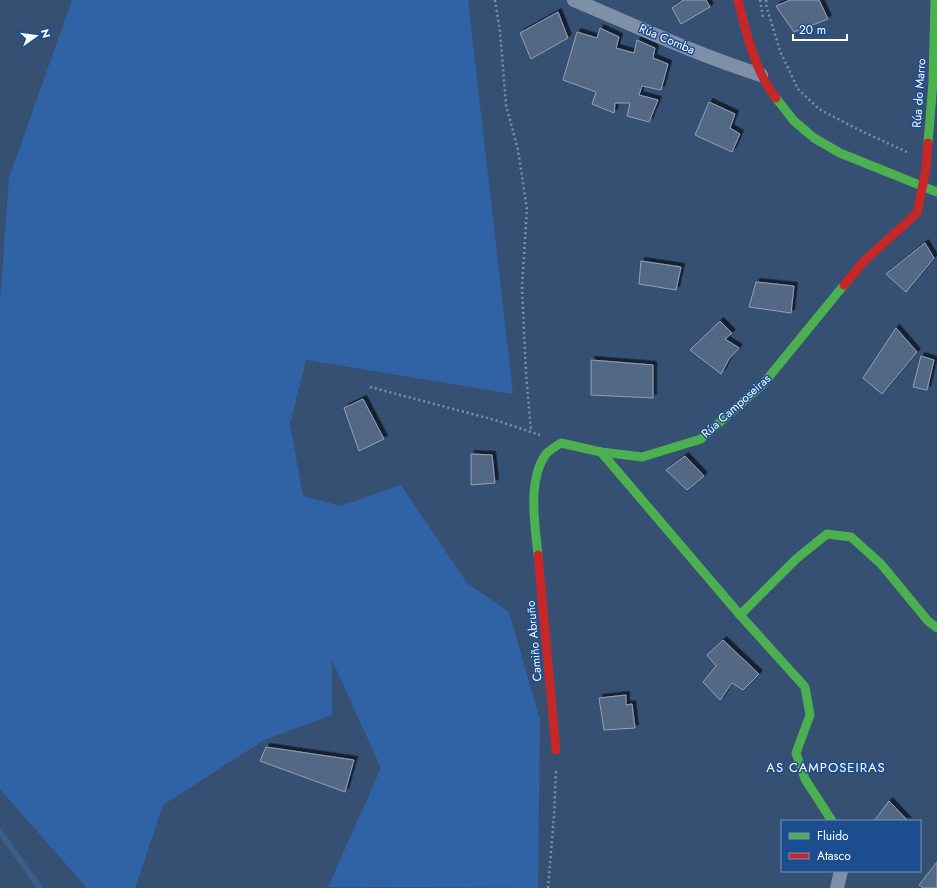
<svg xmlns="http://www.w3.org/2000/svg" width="937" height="888" font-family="Jost,sans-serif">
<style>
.green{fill:#2f63a5}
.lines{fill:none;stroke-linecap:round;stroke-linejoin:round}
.stream{stroke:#3b5f8d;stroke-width:5.5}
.building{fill:#526884;stroke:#92a1b6;filter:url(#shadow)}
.path{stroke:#7d90a8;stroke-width:2.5;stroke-dasharray:2 3;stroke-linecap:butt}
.street{stroke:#7d90a8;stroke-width:14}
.fast{stroke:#4caf50;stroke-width:9}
.jam{stroke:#c62828;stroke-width:9}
.labels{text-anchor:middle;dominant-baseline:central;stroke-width:3;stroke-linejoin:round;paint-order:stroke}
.street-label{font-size:12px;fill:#fff;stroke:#1b4d8f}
.neighbourhood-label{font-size:13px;letter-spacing:1px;fill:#fff;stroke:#1b4d8f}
</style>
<defs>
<filter id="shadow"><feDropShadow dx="3.5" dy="-3.5" stdDeviation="0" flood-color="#0009"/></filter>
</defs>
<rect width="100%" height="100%" fill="#365074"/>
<!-- green -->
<path class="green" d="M72,0H468L513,394L306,360L290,424L303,496L341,506L401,485L467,583L509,612L540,720L538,888L328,887L381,768L332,660V715L264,740L163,805L135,888H87L0,789V302L9,178Z"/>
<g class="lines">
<!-- stream -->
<path class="stream" d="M0,832L40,888"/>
</g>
<!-- building -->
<g class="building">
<path d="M683,0H706L710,7L681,24L672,8Z"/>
<path d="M790,0H819L828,19L794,32L776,6Z"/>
<path d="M558,12L568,38L531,59L520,33Z"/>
<path d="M600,28L619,37L616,48L634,53L637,40L655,48L653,58L668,64L661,90L642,86L639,95L658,100L649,122L627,116L630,103H615L614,113L592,104L596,92L563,80L577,32L597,38Z"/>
<path d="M709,102L735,114L730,128L740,134L732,152L695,135Z"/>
<path d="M925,243L934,258L906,292L886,274Z"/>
<path d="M641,261L681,267L676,290L639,284Z"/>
<path d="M756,282L794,286L791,313L749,307Z"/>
<path d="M720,321L732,333L725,339L739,348L729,359L721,374L690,350Z"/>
<path d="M896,328L917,352L882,394L863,378Z"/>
<path d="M921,356L934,360L927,390L913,387Z"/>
<path d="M591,360L653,365V398L591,395Z"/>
<path d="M363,399L384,439L359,451L344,408Z"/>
<path d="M471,454L492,455L495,483L471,485Z"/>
<path d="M685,456L704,476L687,490L666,470Z"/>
<path d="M723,640L759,674L743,690L732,683L720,700L703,682L716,666L707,655Z"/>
<path d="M626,695V705L632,704L635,728L604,730L599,698Z"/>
<path d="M266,747L354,760L345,792L260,761Z"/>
<path d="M889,801L908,821H874Z"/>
<path d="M937,862V888H923L919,885Z"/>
</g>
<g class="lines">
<!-- path -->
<g class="path">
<path d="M495,0L500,31L506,105L518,150L527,209L522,287L526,373L531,431"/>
<path d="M760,0L763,17"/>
<path d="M766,0V5L780,51L798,89L819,109L857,129L909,153"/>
<path d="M370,387L495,420L540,435"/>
<path d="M548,888L554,816L556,769"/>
</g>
<!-- street -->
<g class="street">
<path d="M574,0C636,26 697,55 761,75"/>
<path d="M837,888L841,871"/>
</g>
<!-- fast -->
<g class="fast">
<path d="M776,98L794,121L814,138L840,153L937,192"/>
<path d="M928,143L933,82L935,0"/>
<path d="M601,452L740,615L805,687L810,715L796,753L805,779L832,821"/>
<path d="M538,555C535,525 527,480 546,454C550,450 556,446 561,443L601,452L642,457L701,439L764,383L844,285"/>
<path d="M740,615L796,559L827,534L851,537L881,564L928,621L937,628"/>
</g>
<!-- jam -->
<g class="jam">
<path d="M738,0C746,32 755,72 776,98"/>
<path d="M844,285L864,261L917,213L926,169L928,143"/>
<path d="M538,555L556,750"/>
</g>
</g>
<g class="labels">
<!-- street labels -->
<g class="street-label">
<text transform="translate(667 39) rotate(23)">Rúa Comba</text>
<text transform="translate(919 93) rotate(-86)">Rúa do Marro</text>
<text transform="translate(736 406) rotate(-42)">Rúa Camposeiras</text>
<text transform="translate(534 641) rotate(-95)">Camiño Abruño</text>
</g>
<!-- neighbourhood labels -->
<g class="neighbourhood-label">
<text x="826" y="767">AS CAMPOSEIRAS</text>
</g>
</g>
<!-- legend -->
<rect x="781" y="820" width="140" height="52" fill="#1b4d8f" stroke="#7694bc"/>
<rect x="789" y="833" width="20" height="6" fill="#4caf50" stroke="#7694bc"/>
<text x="817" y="840" font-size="12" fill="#ffffff">Fluido</text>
<rect x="789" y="853" width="20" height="6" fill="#c62828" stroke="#7694bc"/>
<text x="817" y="860" font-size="12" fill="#ffffff">Atasco</text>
<!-- north arrow -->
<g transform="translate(36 36) rotate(76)" stroke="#1b4d8f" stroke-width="3" paint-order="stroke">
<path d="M0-3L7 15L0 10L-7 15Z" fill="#ffffff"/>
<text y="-6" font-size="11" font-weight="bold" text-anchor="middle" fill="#ffffff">N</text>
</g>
<!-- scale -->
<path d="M793 34v6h54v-6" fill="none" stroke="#ffffff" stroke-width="2"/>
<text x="799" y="34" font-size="12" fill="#ffffff" stroke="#1b4d8f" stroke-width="3" paint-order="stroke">20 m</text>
</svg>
